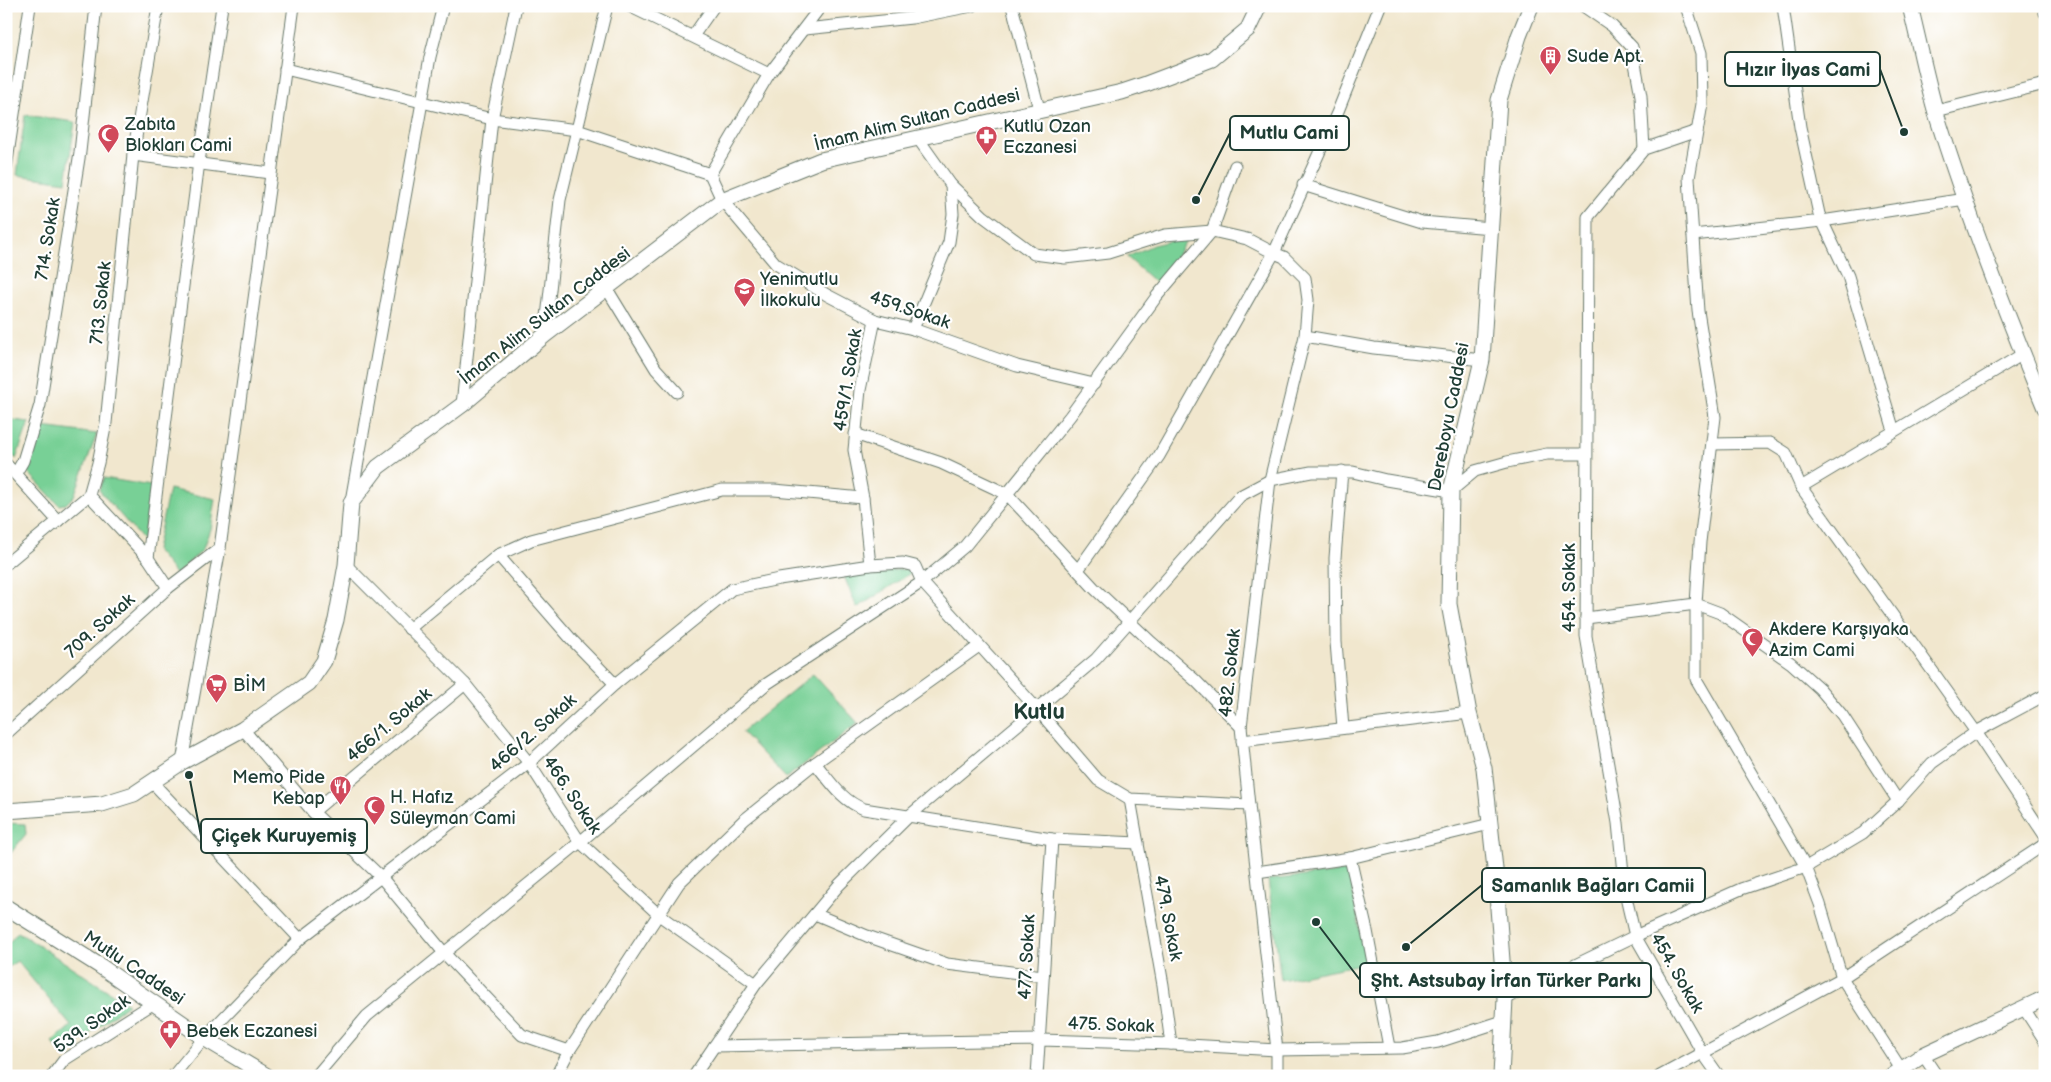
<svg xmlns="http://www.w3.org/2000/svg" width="2051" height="1082" font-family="'Balsamiq Sans',sans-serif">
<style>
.green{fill:#78d096;stroke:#4c8665}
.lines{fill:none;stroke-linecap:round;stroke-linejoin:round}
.minor-casing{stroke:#68786a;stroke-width:13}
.tertiary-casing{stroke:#68786a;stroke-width:17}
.minor{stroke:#fff;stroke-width:11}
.tertiary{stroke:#fff;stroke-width:15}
.labels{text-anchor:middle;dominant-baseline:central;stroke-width:4.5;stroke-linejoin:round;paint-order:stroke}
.poi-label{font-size:18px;fill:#1f3d34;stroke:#fff;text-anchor:start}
.street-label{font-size:18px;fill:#1f3d34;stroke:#fff}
.district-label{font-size:22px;font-weight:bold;fill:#1f3d34;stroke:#fff}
.leader{fill:none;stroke:#1f3d34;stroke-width:2}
.callout-dot{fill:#1f3d34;stroke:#fff;stroke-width:2}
.callout{fill:#fff;stroke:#1f3d34;stroke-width:2}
.callout-label{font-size:19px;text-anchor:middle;font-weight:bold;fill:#1f3d34}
</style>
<rect width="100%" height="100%" fill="#fff"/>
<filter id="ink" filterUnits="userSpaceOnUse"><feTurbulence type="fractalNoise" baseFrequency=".02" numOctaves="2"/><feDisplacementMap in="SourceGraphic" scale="10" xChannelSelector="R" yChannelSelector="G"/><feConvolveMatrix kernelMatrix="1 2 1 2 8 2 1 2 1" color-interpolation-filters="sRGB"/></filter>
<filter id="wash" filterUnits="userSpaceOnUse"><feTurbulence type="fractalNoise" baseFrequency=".0096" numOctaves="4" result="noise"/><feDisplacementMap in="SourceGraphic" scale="20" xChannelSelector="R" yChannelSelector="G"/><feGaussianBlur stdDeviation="1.12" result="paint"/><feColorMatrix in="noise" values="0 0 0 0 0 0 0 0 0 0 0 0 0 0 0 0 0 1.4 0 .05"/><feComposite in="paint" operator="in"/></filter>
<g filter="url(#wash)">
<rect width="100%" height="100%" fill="#f1e7ce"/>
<!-- green -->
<g class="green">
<path d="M25,115L75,122L66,182L17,175Z"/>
<path d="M1179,239L1186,241L1158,285L1127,257L1153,245Z"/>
<path d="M6,419L29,422L16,459L6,448Z"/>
<path d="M43,427L97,434L74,496L66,504L59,505L26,470Z"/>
<path d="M104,478L151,486L143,541L99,490Z"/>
<path d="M169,489L215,499L210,529L203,549L176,575L156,550Z"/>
<path d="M906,569L911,573L857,608L844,576Z"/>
<path d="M813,674L858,723L786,778L742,732Z"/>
<path d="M6,823L25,824L26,834L6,859Z"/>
<path d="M1349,871L1366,963L1281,980L1268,880Z"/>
<path d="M18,932L128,1004L63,1054L52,1042L71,1026L17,961L6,969V946Z"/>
</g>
</g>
<g filter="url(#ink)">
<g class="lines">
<defs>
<g id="minor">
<path d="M629,6L769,74"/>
<path d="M1012,6L1039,109"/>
<path d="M1583,6L1612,26L1632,47L1641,96L1644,149"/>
<path d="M1686,6L1701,53L1702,104L1689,178L1698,311L1715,417L1700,542L1696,604V679L1806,867L1820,904L1842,978L1901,1069"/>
<path d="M1783,6L1800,127L1819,214L1848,276L1894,431"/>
<path d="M2044,6L2045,13"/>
<path d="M805,29L912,18L972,6"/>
<path d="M693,36L714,6"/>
<path d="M285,69L492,119L577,130L710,174L722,200L776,264L827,295L875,320L913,329L1017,366L1094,384"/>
<path d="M1936,111L2045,84"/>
<path d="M1697,131L1644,149L1588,217L1586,636L1618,823L1625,893L1635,936L1702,1052L1719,1076"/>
<path d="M133,155L270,173"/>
<path d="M6,168L30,6"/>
<path d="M710,174L769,74L821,6"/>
<path d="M951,185L983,216L1034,254L1065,258L1108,253L1165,235L1212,231L1247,239L1274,253L1284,257L1305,278L1308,300L1305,336L1270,480L1241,727L1249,805L1277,1050V1076"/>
<path d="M1303,185L1422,222L1491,228"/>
<path d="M1693,235L1822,221L1965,199"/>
<path d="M607,289L656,369L677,392"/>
<path d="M913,329L949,242L953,214L951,185L917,137"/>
<path d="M545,335L560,200L607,6"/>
<path d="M1305,336L1374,348L1482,360"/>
<path d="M2023,354L1801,487L1976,732L2045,836"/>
<path d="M462,405L492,119L516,6"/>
<path d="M855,434L941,463L1007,494L1094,588L1151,642L1196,681L1241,727"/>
<path d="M1712,444L1770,443L1786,453L1801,487"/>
<path d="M6,464L58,521"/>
<path d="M1342,471L1335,558L1336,642L1343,728"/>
<path d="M16,473L23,461L40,405L80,152L96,6"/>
<path d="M89,495L148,558L168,588"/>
<path d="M351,501L430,57L443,6"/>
<path d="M498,555L572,640L615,684"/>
<path d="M148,558L199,162L222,6"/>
<path d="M6,564L89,495L98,463L106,423L133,155L158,6"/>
<path d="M346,565L465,684L529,763L580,842L659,915L756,984L694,1076"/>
<path d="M870,565L863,498L854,450L860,390L875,320"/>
<path d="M1078,570L1159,456L1274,253L1338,111L1380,6"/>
<path d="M1586,618L1696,604L1720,613L1791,663L1820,689L1842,715L1898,801"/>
<path d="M409,629L498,555L531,540L722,490H774L863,498"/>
<path d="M243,729L313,812L381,877L445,954L522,1035L569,1051"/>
<path d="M6,734L168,588L220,548"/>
<path d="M1242,741L1469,713"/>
<path d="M182,762L220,548L294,6"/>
<path d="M815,763C830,781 842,801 864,809L1052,839L1138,843"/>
<path d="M152,782L300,939"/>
<path d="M1130,799L1163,985L1171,1044"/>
<path d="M313,812L465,684"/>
<path d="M1350,858L1367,931L1389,1047"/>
<path d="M1257,872L1350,858L1490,824"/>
<path d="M815,914L867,936L947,964L1043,976"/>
<path d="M756,984L839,885L909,816L1096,659L1240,496L1270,480L1311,472H1353L1386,480L1451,491L1475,471L1507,462L1547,454H1586"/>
<path d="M1505,999L1635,936L1741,889L1806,867L1863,833L1898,801L1932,763L1976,732L2045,695"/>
<path d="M2023,1007L2045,1041"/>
<path d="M714,1046L1041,1040L1171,1044L1277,1050L1402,1048L1438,1042L1503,1021"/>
<path d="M1923,1055L1937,1076"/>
<path d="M52,1076L64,1060L154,1003"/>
<path d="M173,1076L204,1038L300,939L529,763L615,684L732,589L779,579L870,565L903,563L915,566L922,582L1037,709L1098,780L1130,799L1249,805"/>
<path d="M316,1076L367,1016L580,842L765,685L922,582L965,546L1070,416L1157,296L1212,231L1235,166"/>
<path d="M556,1076L569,1051L679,883L744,820L815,763L979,646"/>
<path d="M1037,1076L1052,839"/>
<path d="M1660,1076L1842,978L2045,844"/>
</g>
<g id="tertiary">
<path d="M1910,6C1919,42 1926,78 1936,113C1967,213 2005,311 2045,408"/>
<path d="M6,811L102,804L134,794L182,762L243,729L309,683L324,661L336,620L346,565L351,503L378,467L462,405L545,335L722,200L821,160L1122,92L1146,84L1212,59L1248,29L1259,6"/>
<path d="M6,907L100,966L204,1038L267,1076"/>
<path d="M1501,1076L1505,999L1495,869L1484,768L1469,713L1449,604L1451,491L1482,360L1499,100L1519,36L1531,6"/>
<path d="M1892,1076L1923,1055L2045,998"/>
</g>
</defs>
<!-- minor casing -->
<use href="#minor" class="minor-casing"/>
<!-- tertiary casing -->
<use href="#tertiary" class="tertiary-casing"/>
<!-- minor -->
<use href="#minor" class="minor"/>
<!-- tertiary -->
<use href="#tertiary" class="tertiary"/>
</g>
</g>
<!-- icons -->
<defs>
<symbol id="building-pin" viewBox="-11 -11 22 30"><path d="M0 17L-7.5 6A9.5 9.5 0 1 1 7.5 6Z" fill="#d1495b" stroke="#fff"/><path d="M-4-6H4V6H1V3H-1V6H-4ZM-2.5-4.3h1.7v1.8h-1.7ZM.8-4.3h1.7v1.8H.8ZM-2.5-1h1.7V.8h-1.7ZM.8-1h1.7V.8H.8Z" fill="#fff"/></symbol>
<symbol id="mosque-pin" viewBox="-11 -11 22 30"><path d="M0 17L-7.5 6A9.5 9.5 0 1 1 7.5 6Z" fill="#d1495b" stroke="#fff"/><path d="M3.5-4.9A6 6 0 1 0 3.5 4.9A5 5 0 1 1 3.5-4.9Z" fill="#fff"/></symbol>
<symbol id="pharmacy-pin" viewBox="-11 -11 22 30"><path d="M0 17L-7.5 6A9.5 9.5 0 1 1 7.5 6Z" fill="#d1495b" stroke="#fff"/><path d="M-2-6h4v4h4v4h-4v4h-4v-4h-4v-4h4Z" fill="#fff"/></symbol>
<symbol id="school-pin" viewBox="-11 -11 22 30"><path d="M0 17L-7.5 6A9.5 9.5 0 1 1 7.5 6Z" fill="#d1495b" stroke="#fff"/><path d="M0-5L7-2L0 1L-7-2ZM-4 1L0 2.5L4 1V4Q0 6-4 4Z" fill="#fff"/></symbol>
<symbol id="supermarket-pin" viewBox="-11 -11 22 30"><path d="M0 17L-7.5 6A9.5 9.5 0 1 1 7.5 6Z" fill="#d1495b" stroke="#fff"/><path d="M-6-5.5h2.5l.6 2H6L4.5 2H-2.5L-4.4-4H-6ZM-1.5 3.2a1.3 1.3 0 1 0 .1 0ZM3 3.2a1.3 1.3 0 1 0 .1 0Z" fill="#fff"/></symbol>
<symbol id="restaurant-pin" viewBox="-11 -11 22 30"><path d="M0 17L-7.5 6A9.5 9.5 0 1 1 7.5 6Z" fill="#d1495b" stroke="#fff"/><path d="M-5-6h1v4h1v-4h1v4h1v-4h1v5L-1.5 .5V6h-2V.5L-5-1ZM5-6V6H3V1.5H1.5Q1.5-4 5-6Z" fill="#fff"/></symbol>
</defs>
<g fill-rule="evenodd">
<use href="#building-pin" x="1538" y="44" width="25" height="34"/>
<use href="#mosque-pin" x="96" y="122" width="25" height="34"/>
<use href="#pharmacy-pin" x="974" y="124" width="25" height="34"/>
<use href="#school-pin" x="732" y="276" width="25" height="34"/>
<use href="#mosque-pin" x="1740" y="626" width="25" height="34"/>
<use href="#supermarket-pin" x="204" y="672" width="25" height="34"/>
<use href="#restaurant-pin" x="328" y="774" width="25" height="34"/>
<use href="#mosque-pin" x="362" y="794" width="25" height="34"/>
<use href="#pharmacy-pin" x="158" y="1018" width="25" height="34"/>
</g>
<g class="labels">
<!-- poi labels -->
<g class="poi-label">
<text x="1567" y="56">Sude Apt.</text>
<text x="125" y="124">Zabıta<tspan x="125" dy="21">Blokları Cami</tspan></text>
<text x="1003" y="126">Kutlu Ozan<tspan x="1003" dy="21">Eczanesi</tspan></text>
<text x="760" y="279">Yenimutlu<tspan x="760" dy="21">İlkokulu</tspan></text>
<text x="1769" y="629">Akdere Karşıyaka<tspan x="1769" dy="21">Azim Cami</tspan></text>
<text x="233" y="685">BİM</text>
<text x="325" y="777" text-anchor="end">Memo Pide<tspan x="325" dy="21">Kebap</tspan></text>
<text x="390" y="797">H. Hafız<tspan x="390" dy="21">Süleyman Cami</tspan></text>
<text x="186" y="1031">Bebek Eczanesi</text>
</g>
<!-- street labels -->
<g class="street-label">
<text transform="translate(917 120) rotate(-14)">İmam Alim Sultan Caddesi</text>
<text transform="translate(48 239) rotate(-81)">714. Sokak</text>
<text transform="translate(101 303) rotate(-84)">713. Sokak</text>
<text transform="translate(910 310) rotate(19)">459.Sokak</text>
<text transform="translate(545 316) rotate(-38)">İmam Alim Sultan Caddesi</text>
<text transform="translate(848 380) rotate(-81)">459/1. Sokak</text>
<text transform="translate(1449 417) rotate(-79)">Dereboyu Caddesi</text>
<text transform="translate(1569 588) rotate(-90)">454. Sokak</text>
<text transform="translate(100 626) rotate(-42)">709. Sokak</text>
<text transform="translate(1230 673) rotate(-84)">482. Sokak</text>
<text transform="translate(389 725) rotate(-40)">466/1. Sokak</text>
<text transform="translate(533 733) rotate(-41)">466/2. Sokak</text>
<text transform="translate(572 795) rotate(56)">466. Sokak</text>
<text transform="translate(1168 918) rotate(79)">479. Sokak</text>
<text transform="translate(1027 957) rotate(-87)">477. Sokak</text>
<text transform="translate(134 968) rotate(34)">Mutlu Caddesi</text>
<text transform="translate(1677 973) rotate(60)">454. Sokak</text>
<text transform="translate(92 1024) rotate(-35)">539. Sokak</text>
<text transform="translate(1111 1025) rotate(2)">475. Sokak</text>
</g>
<!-- district labels -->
<g class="district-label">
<text x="1039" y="712">Kutlu</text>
</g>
</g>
<!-- callouts -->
<path class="leader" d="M1904 132L1880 69M1196 200L1230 133M189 775L201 836M1406 947L1482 885M1316 922L1360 980"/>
<g class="callout-dot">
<circle cx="1904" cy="132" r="5"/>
<circle cx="1196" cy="200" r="5"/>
<circle cx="189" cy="775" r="5"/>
<circle cx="1406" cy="947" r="5"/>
<circle cx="1316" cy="922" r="5"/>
</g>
<g class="callout">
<rect x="1725" y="52" width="155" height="34" rx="5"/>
<rect x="1230" y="116" width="119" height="34" rx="5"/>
<rect x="201" y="819" width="166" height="34" rx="5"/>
<rect x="1482" y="868" width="223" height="34" rx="5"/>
<rect x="1360" y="963" width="291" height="34" rx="5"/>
</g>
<g class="callout-label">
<text x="1803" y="76">Hızır İlyas Cami</text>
<text x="1289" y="139">Mutlu Cami</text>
<text x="284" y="842">Çiçek Kuruyemiş</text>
<text x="1593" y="892">Samanlık Bağları Camii</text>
<text x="1506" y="987">Şht. Astsubay İrfan Türker Parkı</text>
</g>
<!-- margin -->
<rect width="2051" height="1082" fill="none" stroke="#fff" stroke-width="25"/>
</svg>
